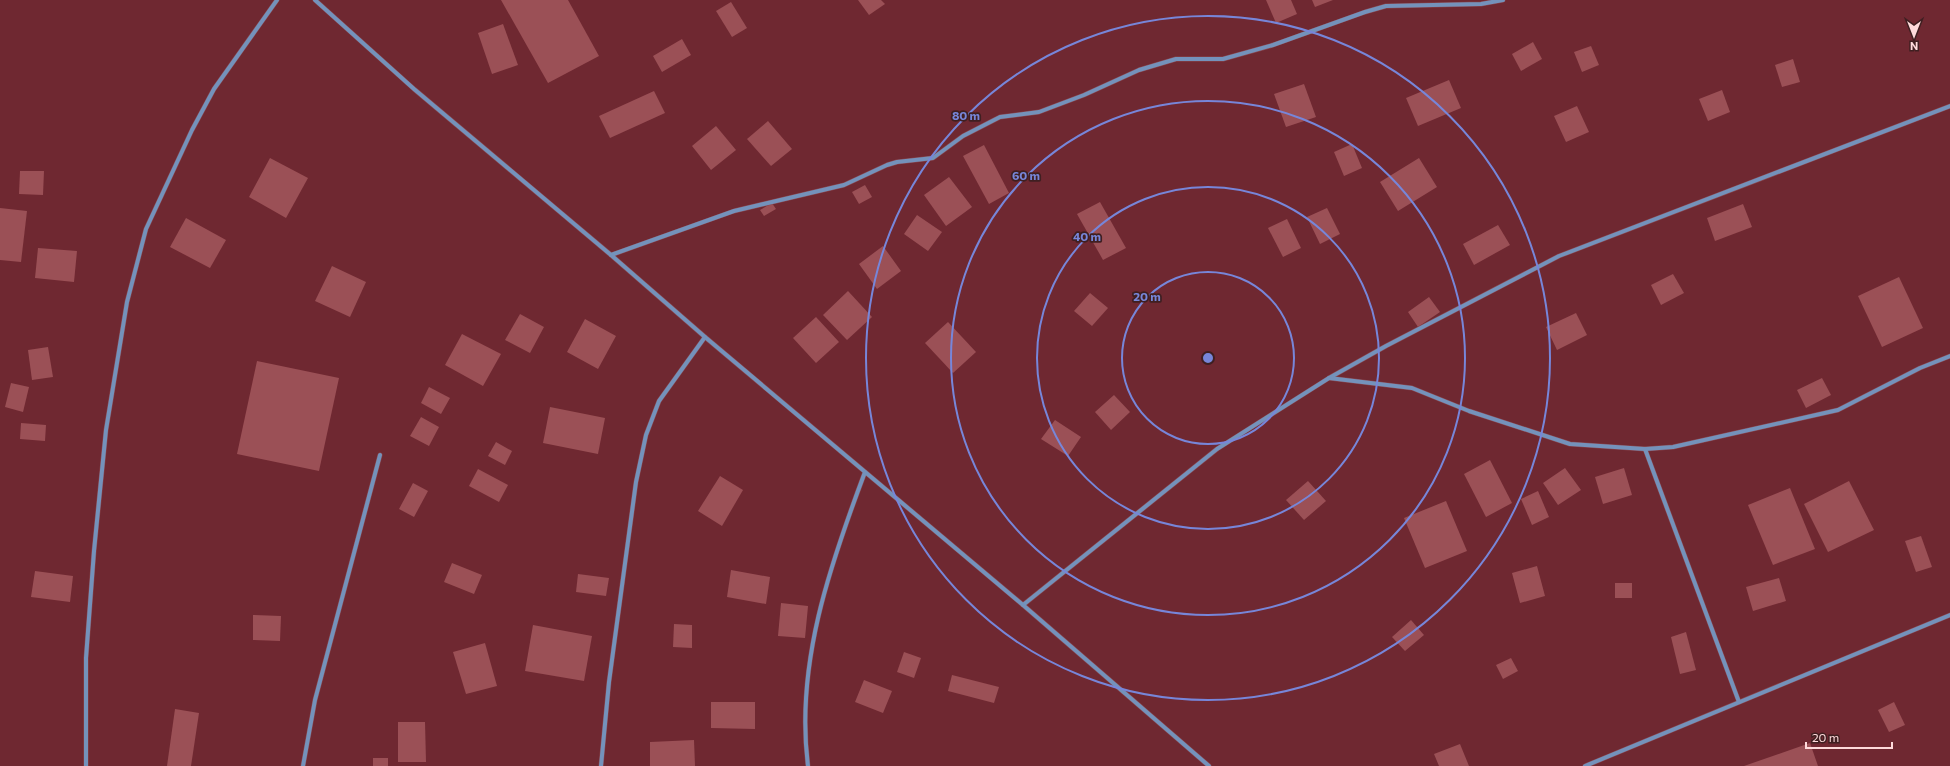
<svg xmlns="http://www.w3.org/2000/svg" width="1950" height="766" font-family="Commissioner,sans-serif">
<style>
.building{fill:#9b5056}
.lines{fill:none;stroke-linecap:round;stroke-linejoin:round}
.minor-casing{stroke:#894850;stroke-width:5}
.minor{stroke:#7492bb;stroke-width:4}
.ring{fill:none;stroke:#7786d9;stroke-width:2}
.centre{fill:#7786d9;stroke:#3f1f21;stroke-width:2}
.ring-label{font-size:12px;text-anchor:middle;font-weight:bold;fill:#7786d9;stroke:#3f1f21;stroke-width:3.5;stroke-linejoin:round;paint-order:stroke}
</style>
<rect width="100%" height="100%" fill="#6f2831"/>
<!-- building -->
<g class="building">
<path d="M501,0H568L599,56L548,83Z"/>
<path d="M858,0H881L885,4L869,15Z"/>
<path d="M1266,0H1291L1297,14L1276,23Z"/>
<path d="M1312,0H1333L1315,7Z"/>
<path d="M731,2L747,28L732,37L716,11Z"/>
<path d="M503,24L518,65L492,74L478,33Z"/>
<path d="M682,39L691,55L662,72L653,56Z"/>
<path d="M1533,42L1542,59L1521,71L1512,54Z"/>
<path d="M1591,46L1599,65L1582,72L1574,52Z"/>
<path d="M1793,59L1800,82L1782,87L1775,65Z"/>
<path d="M1449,80L1461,108L1418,126L1406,98Z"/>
<path d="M1304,84L1316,117L1286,127L1274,94Z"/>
<path d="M1722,90L1730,112L1708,121L1699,99Z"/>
<path d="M654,91L665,113L610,138L599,116Z"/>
<path d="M1577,106L1589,132L1566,142L1554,116Z"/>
<path d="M768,121L792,149L771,166L747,139Z"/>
<path d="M716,126L736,150L711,170L692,146Z"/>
<path d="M1352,144L1362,168L1344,176L1334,152Z"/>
<path d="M984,145L1009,193L989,204L963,156Z"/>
<path d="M270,158L308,178L286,218L249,197Z"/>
<path d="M1419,158L1437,187L1398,211L1380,182Z"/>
<path d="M20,171H44L43,195L19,194Z"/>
<path d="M949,177L972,207L946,226L924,195Z"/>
<path d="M865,185L872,197L859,204L852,192Z"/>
<path d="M1100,202L1126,248L1103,260L1077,214Z"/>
<path d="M772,203L776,209L764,216L760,210Z"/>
<path d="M1743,204L1752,227L1715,241L1707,218Z"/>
<path d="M0,208L27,211L21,262L0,260Z"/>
<path d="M1327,208L1340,234L1320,244L1307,217Z"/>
<path d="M917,215L942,232L928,251L904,234Z"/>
<path d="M186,218L226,240L210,268L170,247Z"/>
<path d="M1287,219L1301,248L1283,257L1268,228Z"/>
<path d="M1498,225L1510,245L1474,265L1463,244Z"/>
<path d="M883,246L901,271L877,289L859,264Z"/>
<path d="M38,248L77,251L74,282L35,278Z"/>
<path d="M332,266L366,282L350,317L315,301Z"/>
<path d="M1673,274L1684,293L1661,305L1651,285Z"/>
<path d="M1899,277L1923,328L1882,347L1858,296Z"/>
<path d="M848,291L872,317L847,340L823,315Z"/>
<path d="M1090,293L1108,308L1092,326L1074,311Z"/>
<path d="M1429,297L1440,312L1418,327L1408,312Z"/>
<path d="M1576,313L1587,335L1557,350L1546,327Z"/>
<path d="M520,314L544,327L530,353L505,340Z"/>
<path d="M816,317L839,342L816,363L793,338Z"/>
<path d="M585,319L616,336L598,369L567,352Z"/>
<path d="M948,322L976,352L953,373L925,343Z"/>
<path d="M462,334L501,354L483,386L445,365Z"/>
<path d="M48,347L53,377L32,380L28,350Z"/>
<path d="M257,361L339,378L319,471L237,454Z"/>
<path d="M1822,378L1831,395L1806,408L1797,390Z"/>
<path d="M11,383L29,387L23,412L5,407Z"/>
<path d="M429,387L450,398L441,414L421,403Z"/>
<path d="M1114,395L1130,412L1111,430L1095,412Z"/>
<path d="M550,407L605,418L598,454L543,443Z"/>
<path d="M421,417L439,427L429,446L410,436Z"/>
<path d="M1055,420L1081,437L1068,456L1041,439Z"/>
<path d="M21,423L46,425L45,441L20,439Z"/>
<path d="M496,442L512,451L505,465L488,456Z"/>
<path d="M1490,460L1512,503L1486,517L1464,474Z"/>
<path d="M1565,468L1581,490L1558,505L1543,483Z"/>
<path d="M1624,468L1632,495L1603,504L1595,477Z"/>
<path d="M478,469L508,485L499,502L469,486Z"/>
<path d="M720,476L743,490L722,526L698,511Z"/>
<path d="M1308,481L1326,501L1304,520L1286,500Z"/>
<path d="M1849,481L1874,530L1828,552L1804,504Z"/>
<path d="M413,483L428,491L414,517L399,509Z"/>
<path d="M1790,488L1815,549L1773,565L1748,505Z"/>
<path d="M1538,491L1549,517L1532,525L1521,499Z"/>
<path d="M1446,501L1467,551L1425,568L1404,518Z"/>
<path d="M1921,536L1932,567L1916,572L1905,541Z"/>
<path d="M452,563L482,575L474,594L444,582Z"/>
<path d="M1537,566L1545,596L1520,603L1512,573Z"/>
<path d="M731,570L770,577L766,604L727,597Z"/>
<path d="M35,571L73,576L70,602L31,597Z"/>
<path d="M578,574L609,578L606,596L576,592Z"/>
<path d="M1779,578L1786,601L1753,611L1746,587Z"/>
<rect x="1615" y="583" width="17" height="15"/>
<path d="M781,603L808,606L805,638L778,636Z"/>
<path d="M253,615L281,616L280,641L253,640Z"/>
<path d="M1411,620L1424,635L1405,651L1392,637Z"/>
<path d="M674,624L692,625V648L673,647Z"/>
<path d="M533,625L592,636L584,681L525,671Z"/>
<path d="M1686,632L1696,670L1680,674L1671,637Z"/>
<path d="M485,643L497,686L466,694L453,652Z"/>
<path d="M904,652L921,658L914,678L897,672Z"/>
<path d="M1511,658L1518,671L1503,679L1496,665Z"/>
<path d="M952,675L999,687L994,703L948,691Z"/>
<path d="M864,680L892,691L883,713L855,702Z"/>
<path d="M711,702H755V729L711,728Z"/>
<path d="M1894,702L1905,725L1889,732L1878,710Z"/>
<path d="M175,709L199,713L191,766H167Z"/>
<path d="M398,722H425L426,762H398Z"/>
<path d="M694,740L695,766H650V742Z"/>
<path d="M1810,743L1818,766H1744Z"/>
<path d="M1460,744L1469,766H1439L1434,754Z"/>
<rect x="373" y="758" width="15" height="8"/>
</g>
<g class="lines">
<defs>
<g id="minor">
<path d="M315,0L414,89L611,255L705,337L1023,605L1209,766"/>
<path d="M611,255L734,211L844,185L887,165L897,162L933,158L963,136L1000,117L1039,112L1084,95L1139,70L1176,59H1223L1273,45L1365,12L1386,6L1481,4L1503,0"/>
<path d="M1329,378L1412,388L1469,411L1570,444L1645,449L1673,447L1838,410L1920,368L1950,356"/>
<path d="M1645,449L1739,702"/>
<path d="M1023,605L1217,449L1329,378L1386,346L1559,256L1950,106"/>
<path d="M86,766V658L94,551L106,430L127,302L146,229L192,130L214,89L277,0"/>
<path d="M303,766L315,700L380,455"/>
<path d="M601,766L609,682L636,482L646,435L659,401L705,337"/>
<path d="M808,766C795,665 830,565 865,472"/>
<path d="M1585,766L1950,615"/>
</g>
</defs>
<!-- minor casing -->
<use href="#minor" class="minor-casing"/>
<!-- minor -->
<use href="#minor" class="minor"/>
</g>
<!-- distance rings -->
<g class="ring">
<circle cx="1208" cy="358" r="86"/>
<circle cx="1208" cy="358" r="171"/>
<circle cx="1208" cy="358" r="257"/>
<circle cx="1208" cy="358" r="342"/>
</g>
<circle cx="1208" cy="358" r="6" class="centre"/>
<g class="ring-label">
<text x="966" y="120">80 m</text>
<text x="1026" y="180">60 m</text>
<text x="1087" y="241">40 m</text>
<text x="1147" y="301">20 m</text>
</g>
<!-- north arrow -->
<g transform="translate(1914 36) rotate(180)" stroke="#3f1f21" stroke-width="3" paint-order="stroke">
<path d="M0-3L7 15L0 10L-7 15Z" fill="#fedadb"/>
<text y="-6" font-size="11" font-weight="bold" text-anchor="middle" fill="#fedadb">N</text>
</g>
<!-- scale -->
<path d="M1806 742v6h86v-6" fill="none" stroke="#fedadb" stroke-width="2"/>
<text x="1812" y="742" font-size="12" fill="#fedadb" stroke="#3f1f21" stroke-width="3" paint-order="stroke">20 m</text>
</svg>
